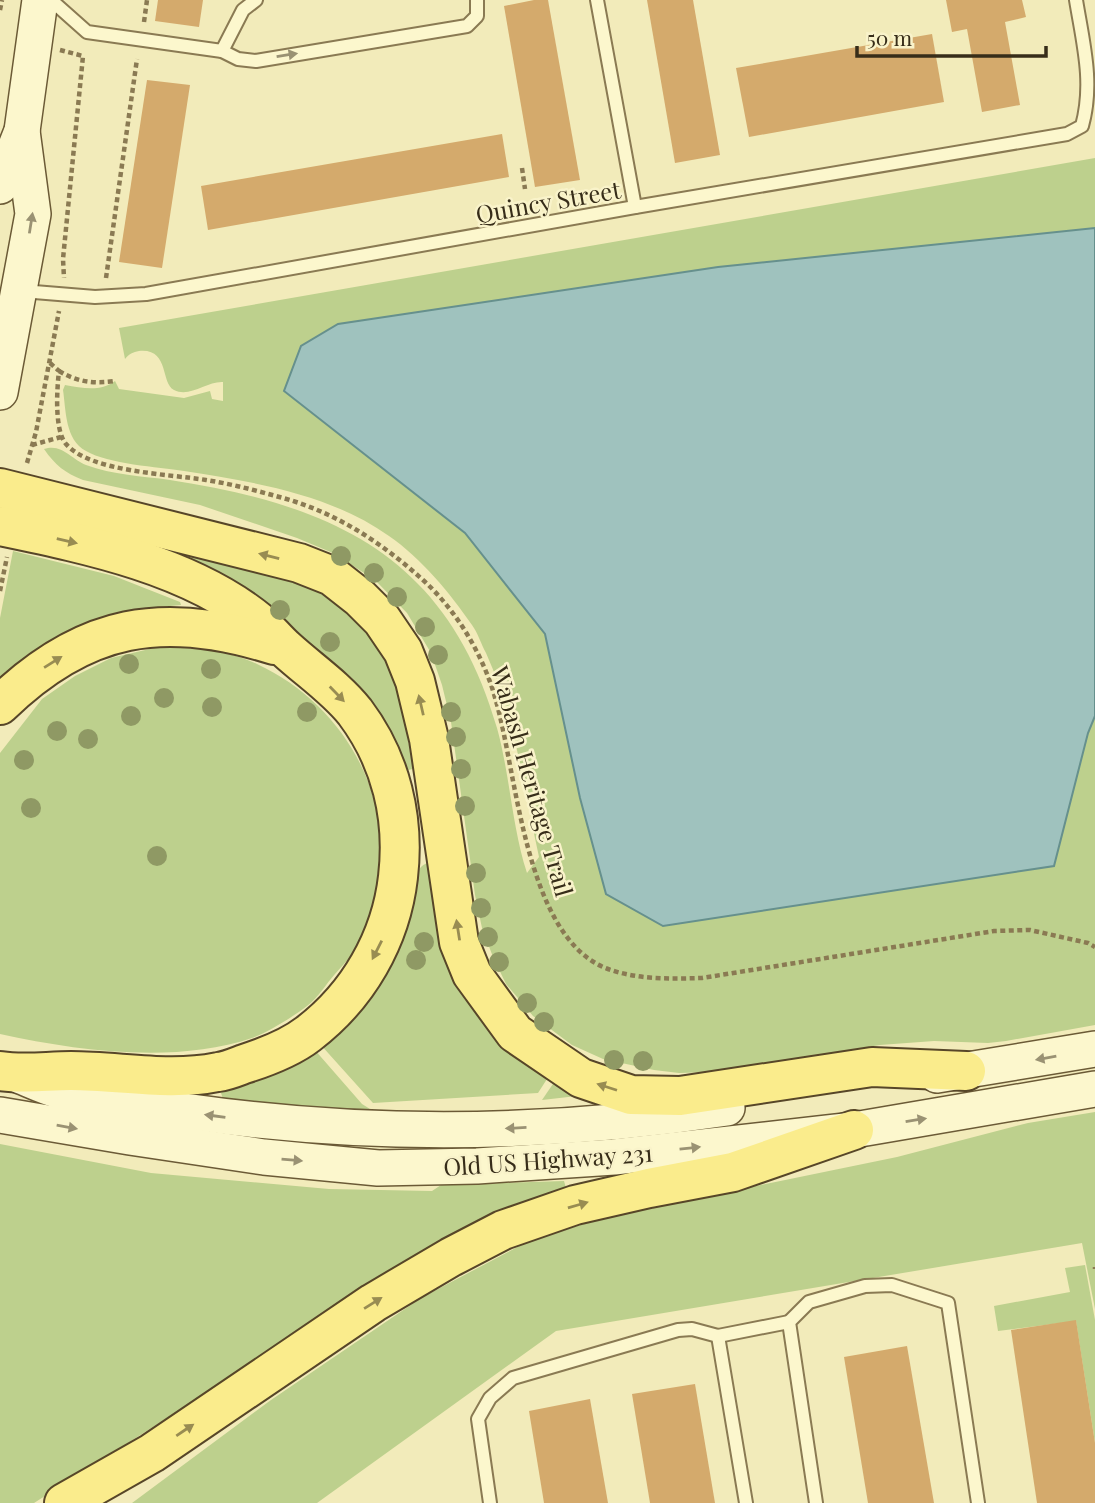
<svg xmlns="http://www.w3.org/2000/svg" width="1095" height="1503" font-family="'Playfair Display',serif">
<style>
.green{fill:#bdd08d}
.water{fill:#9fc2be;stroke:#66908d;stroke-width:2}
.building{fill:#d4aa6c}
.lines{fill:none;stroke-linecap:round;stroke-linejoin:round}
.service-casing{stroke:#8a7a53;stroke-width:16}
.secondary-casing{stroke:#6b5a36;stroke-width:38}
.primary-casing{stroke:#574628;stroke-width:42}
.path{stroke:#8a7a53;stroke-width:4.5;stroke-dasharray:5 3.5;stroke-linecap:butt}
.service{stroke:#fcf7cd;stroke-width:12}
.secondary{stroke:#fcf7cd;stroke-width:35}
.primary{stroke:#faec8c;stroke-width:38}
.tree{fill:#8f9964}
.oneway{fill:#9a9273}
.oneway2{fill:#988c52}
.labels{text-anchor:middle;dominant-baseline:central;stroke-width:5;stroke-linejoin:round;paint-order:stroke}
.street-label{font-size:24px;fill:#372d19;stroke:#f9f3ca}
</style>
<rect width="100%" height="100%" fill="#f2ebba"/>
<!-- green -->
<g class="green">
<path d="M1095,158V228L718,267L339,324L284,390L465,533L545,634L580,798L606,894L1088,733L1095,716V1025L1006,1041L988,1043L934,1041L880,1045L713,1072L679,1073L654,1070L603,1059L572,1045L533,1016L506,984L493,957L482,928L475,895L451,722L442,685L431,653L407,613L375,580L333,553L297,538L200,505L83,480C65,473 55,465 44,449C62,443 71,459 86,465C112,475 143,476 170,480C334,505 448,557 497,728C510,775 512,827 527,873L539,857C524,789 515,717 486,653C481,644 478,633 472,625C450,593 421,558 389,536C330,494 254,482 184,471C158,467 108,464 86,451C65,440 66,410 63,390L65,385C83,388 100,392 115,381L119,389L184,398L210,391L212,399L223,401V382C207,381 190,398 174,390C160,383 170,348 139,351C133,352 129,354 125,359L119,328Z"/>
<path d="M179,547C265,571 350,580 391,670C405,701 407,737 413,769L408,770L403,765L340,671L305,639L262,607L181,556L178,554Z"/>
<path d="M13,551L114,576L180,602L181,605C109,611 53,630 0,680V618Z"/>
<path d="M158,647C192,648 226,649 257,664C352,708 406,815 369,915C365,926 362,940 355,950C350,958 342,966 335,974C326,984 318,998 307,1006C294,1016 267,1033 252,1038C175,1064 78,1051 0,1034V753L42,699L75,676L111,658Z"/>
<path d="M428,863L442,932L500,1040L547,1079L538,1093L373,1103L320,1044L414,893C416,882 415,866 428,863Z"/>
<path d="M314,1049L362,1104L370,1109L332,1110L232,1103L223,1099L221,1093L227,1087Z"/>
<path d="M557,1078L577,1096L542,1100Z"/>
<path d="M1095,1112V1309L1082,1243L556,1331L317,1503H132L271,1400L421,1298L523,1244L604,1217L897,1157L1028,1123Z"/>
<path d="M0,1144L151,1173L329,1189L432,1191L441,1185L564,1181L568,1195L434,1247L34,1503H0Z"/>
<path d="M1085,1265L1095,1320V1443L1076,1321L998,1331L994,1306L1070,1292L1065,1268Z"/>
</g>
<!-- water -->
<path class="water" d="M1095,228V716L1088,733L1054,866L663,926L606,894L580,798L545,634L465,533L284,391L301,346L338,324L718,267Z"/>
<!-- building -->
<g class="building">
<path d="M158,0H203L199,27L155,21Z"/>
<path d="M534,0H548L580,180L535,187L504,6Z"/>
<path d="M647,0H693L720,155L675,163Z"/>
<path d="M946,0H1022L1026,17L1005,22L1020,105L982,112L967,29L952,32Z"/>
<path d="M932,34L944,102L749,137L736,68Z"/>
<path d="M147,80L190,85L162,268L119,262Z"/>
<path d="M502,134L509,177L208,230L201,186Z"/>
<path d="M1076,1320L1095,1443V1503H1037L1011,1330Z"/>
<path d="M907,1346L934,1503H868L844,1357Z"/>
<path d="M695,1384L715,1503H650L632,1394Z"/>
<path d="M590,1399L608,1503H544L529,1411Z"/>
</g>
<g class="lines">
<defs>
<g id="service">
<path d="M51,0L87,32L222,51L238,59L256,61L467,26L477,16V0"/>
<path d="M597,0L635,207"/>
<path d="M222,51L243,10L256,0"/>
<path d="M22,291L95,297L146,294L635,207L1067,134L1082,126C1094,83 1083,43 1076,0"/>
<path d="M718,1336L789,1322"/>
<path d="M490,1503L478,1419L490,1398L513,1378L678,1330L692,1329L718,1336L746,1503"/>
<path d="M816,1503L789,1322L809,1302L865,1286L892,1285L948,1303L978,1503"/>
</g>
<g id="secondary">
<path d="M0,186L22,131L40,0"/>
<path d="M0,392L33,214L22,131"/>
<path d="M16,1074C31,1080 45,1087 60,1091C74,1095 89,1096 102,1099C132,1103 162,1108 192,1112C368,1137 550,1135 727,1108"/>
<path d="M937,1075L1095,1049"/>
<path d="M0,1115L130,1137L264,1157L378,1168L477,1166L614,1157L854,1130L1095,1089"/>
</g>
<g id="primary">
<path d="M0,488L299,563L332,576L360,598L382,620L403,651L415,681L429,739L459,942L472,974L515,1033L581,1078L631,1095L680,1096L872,1067L966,1071"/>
<path d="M0,526C86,544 190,565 259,622C269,631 277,641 286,649C309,670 336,688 355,712C391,760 405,818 398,877C391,939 358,996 308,1034C290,1048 266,1057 244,1064C236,1067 227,1071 218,1072C169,1082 120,1071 71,1071C47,1071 24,1075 0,1071"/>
<path d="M0,705C84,623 164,610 274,645"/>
<path d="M64,1503L152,1453L373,1303L451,1257L503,1230L575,1205L649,1188L733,1172L854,1130"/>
</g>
</defs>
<!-- service casing -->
<use href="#service" class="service-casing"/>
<!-- secondary casing -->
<use href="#secondary" class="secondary-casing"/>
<!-- primary casing -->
<use href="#primary" class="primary-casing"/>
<!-- path -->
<g class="path">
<path d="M0,10L2,0"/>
<path d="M144,22L147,0"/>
<path d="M60,50L83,56L63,259L64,278"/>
<path d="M522,168L525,189"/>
<path d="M106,278L137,59"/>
<path d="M50,363L59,371C57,388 54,430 66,444C90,472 169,474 206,480C232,484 258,491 283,498C337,513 382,543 423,580C457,611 484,656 496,701C517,774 525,932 603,967C634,980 670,979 702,978L994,931L1030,930L1088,943L1095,947"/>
<path d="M59,371C77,382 94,384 115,381"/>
<path d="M32,445L61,437"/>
<path d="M27,463L36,432L59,311"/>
<path d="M0,591L7,557"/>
<path d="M1095,1267V1269"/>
</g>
<!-- service -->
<use href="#service" class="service"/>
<!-- secondary -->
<use href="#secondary" class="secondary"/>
<!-- primary -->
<use href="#primary" class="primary"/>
</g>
<!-- trees -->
<g class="tree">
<circle cx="341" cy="556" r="10"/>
<circle cx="374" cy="573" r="10"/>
<circle cx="397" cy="597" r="10"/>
<circle cx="280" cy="610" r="10"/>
<circle cx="425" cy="627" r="10"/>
<circle cx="330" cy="642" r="10"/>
<circle cx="438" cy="655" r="10"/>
<circle cx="129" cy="664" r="10"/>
<circle cx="211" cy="669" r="10"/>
<circle cx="164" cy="698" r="10"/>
<circle cx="212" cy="707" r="10"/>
<circle cx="307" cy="712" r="10"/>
<circle cx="451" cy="712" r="10"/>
<circle cx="131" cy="716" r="10"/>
<circle cx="57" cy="731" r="10"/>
<circle cx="456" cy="737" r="10"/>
<circle cx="88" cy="739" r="10"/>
<circle cx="24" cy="760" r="10"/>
<circle cx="461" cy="769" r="10"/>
<circle cx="465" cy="806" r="10"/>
<circle cx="31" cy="808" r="10"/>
<circle cx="157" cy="856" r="10"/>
<circle cx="476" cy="873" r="10"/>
<circle cx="481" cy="908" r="10"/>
<circle cx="488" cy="937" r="10"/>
<circle cx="424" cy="942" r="10"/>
<circle cx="416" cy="960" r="10"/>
<circle cx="499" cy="962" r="10"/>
<circle cx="527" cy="1003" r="10"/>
<circle cx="544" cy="1022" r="10"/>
<circle cx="614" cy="1060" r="10"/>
<circle cx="643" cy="1061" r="10"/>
</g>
<!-- one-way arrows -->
<defs><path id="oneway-solid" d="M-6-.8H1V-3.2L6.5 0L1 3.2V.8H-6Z" transform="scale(1.75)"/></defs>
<g class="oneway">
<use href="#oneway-solid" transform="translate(287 55) rotate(-9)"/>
<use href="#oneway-solid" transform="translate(31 223) rotate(-81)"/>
<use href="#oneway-solid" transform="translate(1046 1058) rotate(170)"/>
<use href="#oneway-solid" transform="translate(215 1116) rotate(-172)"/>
<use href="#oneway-solid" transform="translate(916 1120) rotate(-9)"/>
<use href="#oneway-solid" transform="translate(67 1127) rotate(10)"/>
<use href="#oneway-solid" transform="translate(516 1128) rotate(177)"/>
<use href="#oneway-solid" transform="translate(690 1148) rotate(-6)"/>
<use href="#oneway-solid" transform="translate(292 1160) rotate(5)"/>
</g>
<g class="oneway2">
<use href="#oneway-solid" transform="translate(67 541) rotate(13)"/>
<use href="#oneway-solid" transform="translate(269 556) rotate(-166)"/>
<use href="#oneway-solid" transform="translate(53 662) rotate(-32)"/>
<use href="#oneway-solid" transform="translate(337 694) rotate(46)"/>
<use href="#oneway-solid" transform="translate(421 705) rotate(-103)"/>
<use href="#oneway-solid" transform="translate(458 930) rotate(-99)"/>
<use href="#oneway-solid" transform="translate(377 950) rotate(117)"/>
<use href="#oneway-solid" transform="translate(607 1087) rotate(-162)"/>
<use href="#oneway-solid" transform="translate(578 1205) rotate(-16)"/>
<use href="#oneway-solid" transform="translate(373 1303) rotate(-32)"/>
<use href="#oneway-solid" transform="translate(185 1430) rotate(-34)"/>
</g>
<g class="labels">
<!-- street labels -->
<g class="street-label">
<text transform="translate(548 201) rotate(-10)">Quincy Street</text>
<text transform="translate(533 781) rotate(74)">Wabash Heritage Trail</text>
<text transform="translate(548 1159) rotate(-4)">Old US Highway 231</text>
</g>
</g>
<!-- scale -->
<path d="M857 46v10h189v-10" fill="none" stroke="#372d19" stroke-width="3.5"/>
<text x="867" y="46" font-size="21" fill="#372d19" stroke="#f9f3ca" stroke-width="5" paint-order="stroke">50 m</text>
</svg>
